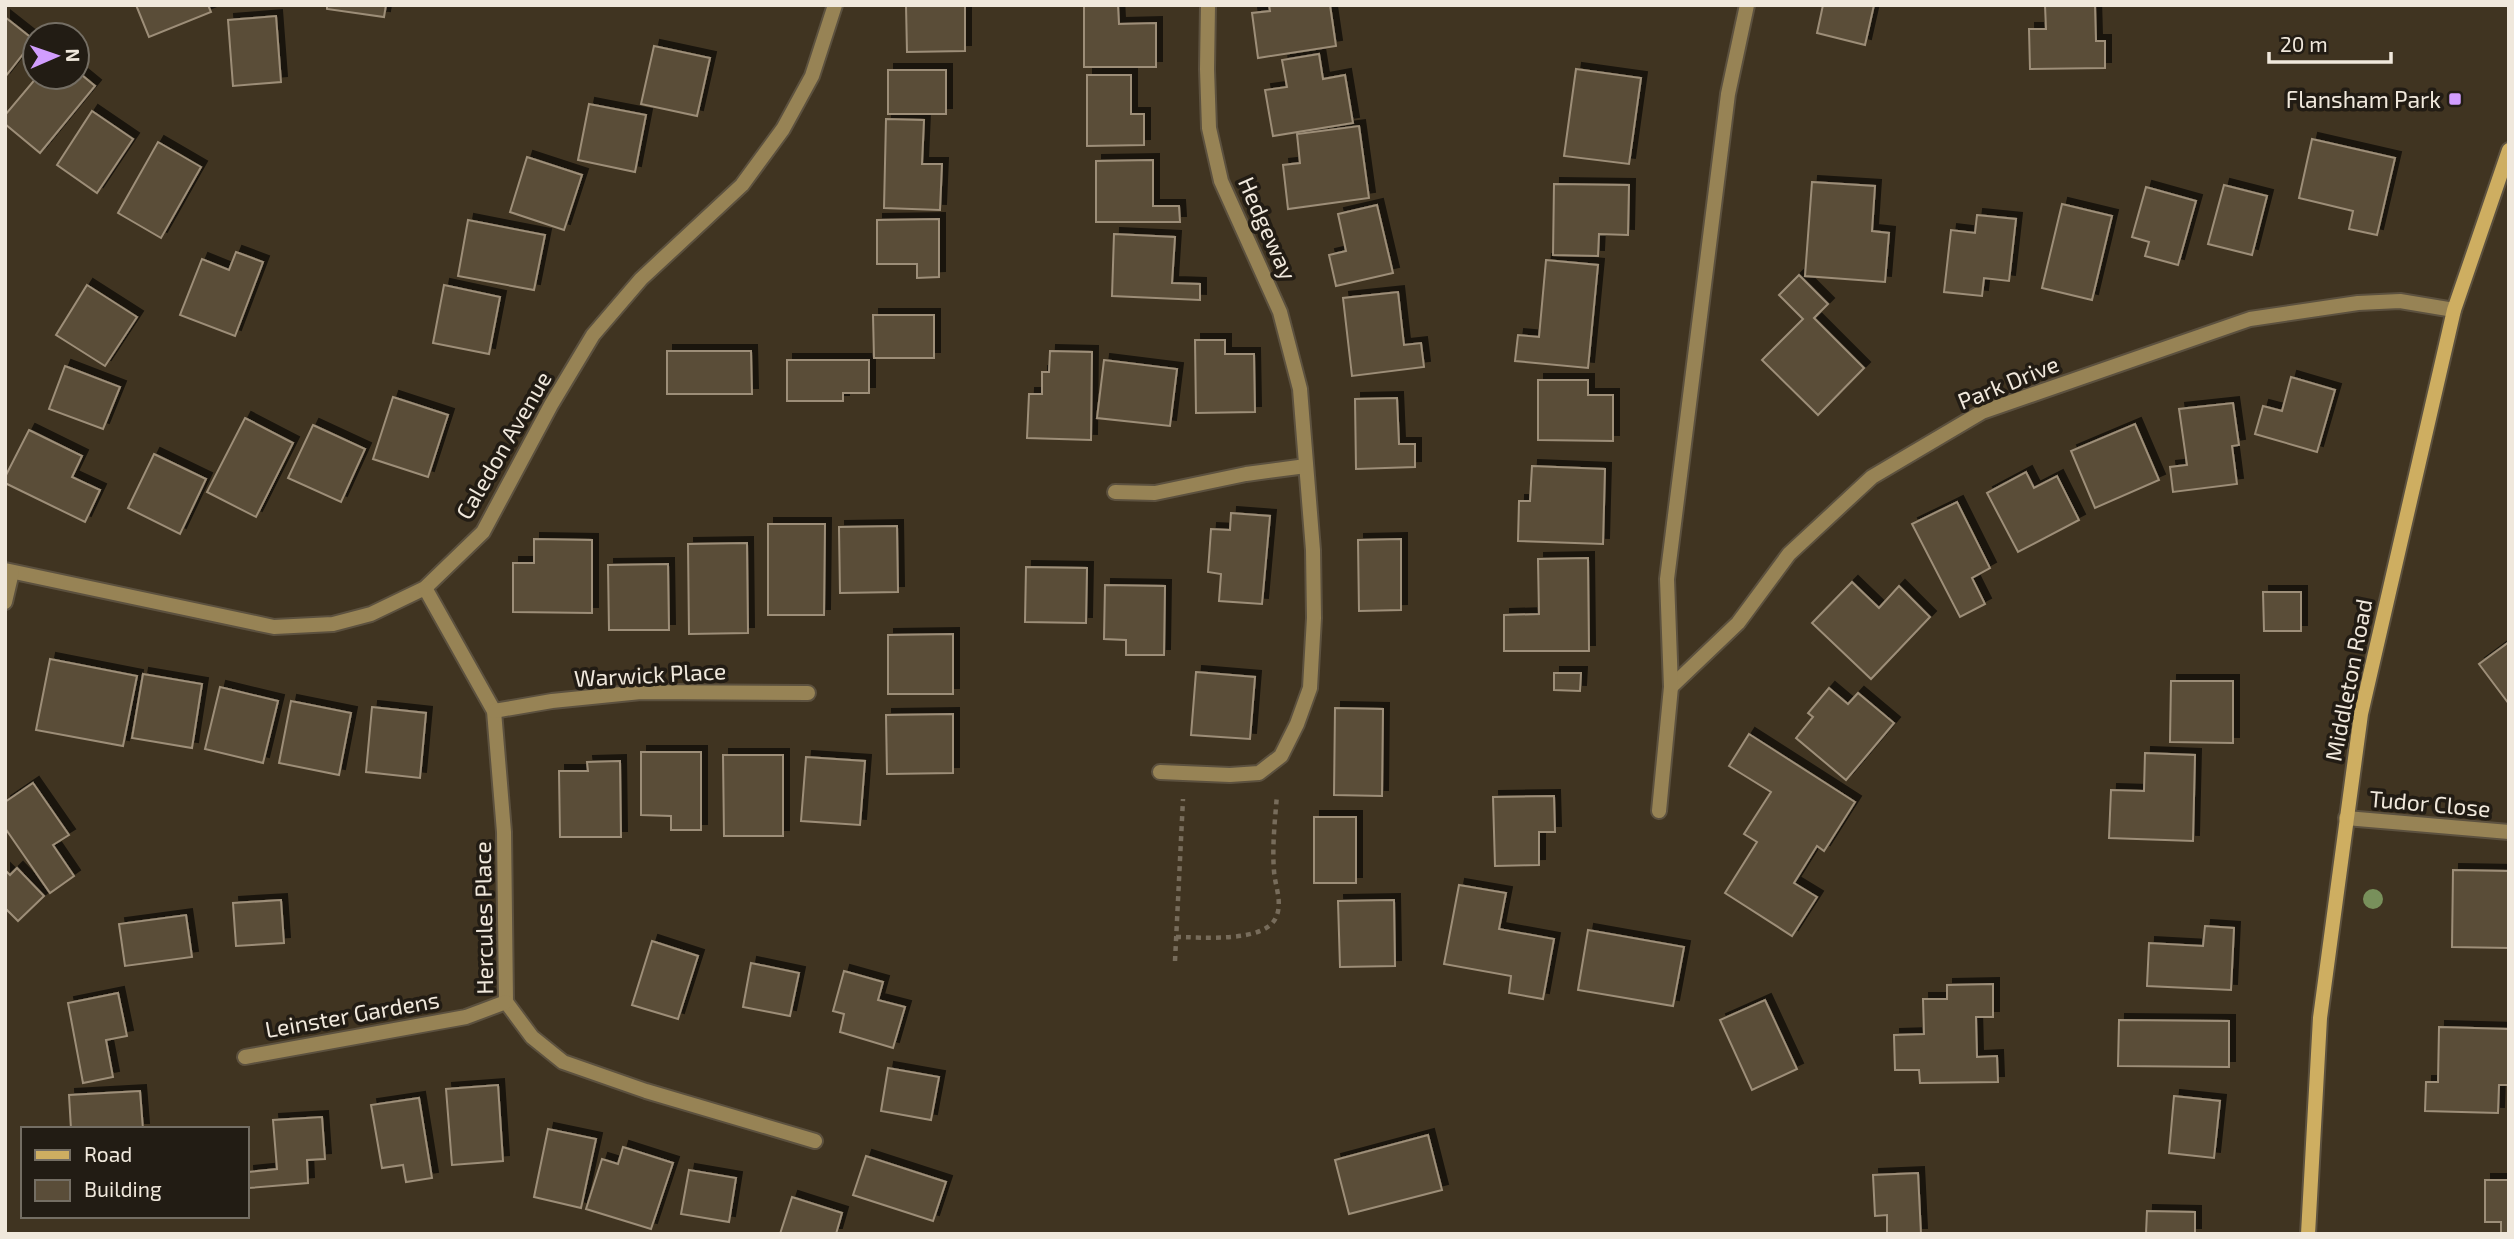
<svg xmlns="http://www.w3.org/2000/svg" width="2514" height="1239" font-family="'Exo 2',sans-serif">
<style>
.building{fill:#5a4d39;stroke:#9d8e78;stroke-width:2;filter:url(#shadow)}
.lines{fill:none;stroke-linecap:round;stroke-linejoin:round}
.minor-casing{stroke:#5c513f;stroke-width:18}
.secondary-casing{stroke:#5c513f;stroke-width:18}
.path{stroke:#776c5b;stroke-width:4.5;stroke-dasharray:5 5;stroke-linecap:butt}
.minor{stroke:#978355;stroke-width:14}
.secondary{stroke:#ceae61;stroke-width:14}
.tree{fill:#78905b}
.poi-dot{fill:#d19dfe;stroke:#221c14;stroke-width:2.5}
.labels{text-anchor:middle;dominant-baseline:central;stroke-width:7;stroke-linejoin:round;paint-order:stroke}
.poi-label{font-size:23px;fill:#f0e8dc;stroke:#221c14;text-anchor:end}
.street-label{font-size:23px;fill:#f0e8dc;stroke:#221c14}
</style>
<defs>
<filter id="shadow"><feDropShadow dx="6" dy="-6" stdDeviation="0" flood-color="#0009"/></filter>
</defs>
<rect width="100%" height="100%" fill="#403421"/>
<!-- building -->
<g class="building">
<path d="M136,5H208L211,12L149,37Z"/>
<path d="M327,5H386L384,17L327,9Z"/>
<path d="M906,5H965V51L907,52Z"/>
<path d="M1084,5H1118L1119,24L1156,23V67H1084Z"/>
<path d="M1269,5H1330L1336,46L1258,58L1252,13L1270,11Z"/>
<path d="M1823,5H1874L1865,45L1817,33Z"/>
<path d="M2045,5H2095L2096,41H2105V68L2030,69L2029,29H2046Z"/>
<path d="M276,16L281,82L233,86L228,20Z"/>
<path d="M5,17L34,40L5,77Z"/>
<path d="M654,46L710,58L697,116L641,104Z"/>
<path d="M1319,54L1323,79L1345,75L1353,123L1273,136L1265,90L1287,87L1282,60Z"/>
<path d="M1576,69L1641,78L1629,164L1564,156Z"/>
<rect x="888" y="70" width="58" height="44"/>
<path d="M77,71L95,86L40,153L5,124V115L37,77H77Z"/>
<path d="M1087,75H1131V114H1144V145L1087,146Z"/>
<path d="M589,104L646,115L635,172L578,160Z"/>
<path d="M92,111L133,139L97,193L57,165Z"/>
<path d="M886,119L924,120L922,164H942L940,210L884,208Z"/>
<path d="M1359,126L1369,198L1288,209L1283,165L1300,163L1297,134Z"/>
<path d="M2312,139L2395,158L2377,235L2349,229L2353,211L2299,198Z"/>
<path d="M158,142L201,167L161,238L118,213Z"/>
<path d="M527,157L582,175L564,230L510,212Z"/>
<path d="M1153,160V206H1179L1180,222H1096V161Z"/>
<path d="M1812,182L1875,186L1872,231L1889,233L1885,282L1805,276Z"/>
<path d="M1554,184L1629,185L1628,235L1599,234L1598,256L1553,255Z"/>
<path d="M2224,185L2267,196L2252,255L2208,244Z"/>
<path d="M2146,187L2196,201L2178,265L2145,256L2149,242L2132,237Z"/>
<path d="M2062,204L2112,216L2092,300L2042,288Z"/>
<path d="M1377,205L1393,273L1336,286L1329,255L1346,251L1338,214Z"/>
<path d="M1977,215L2016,219L2009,281L1984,278L1982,296L1944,292L1951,230L1975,233Z"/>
<path d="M939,219V277L917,278V264H877V220Z"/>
<path d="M468,220L545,235L534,290L458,276Z"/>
<path d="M1114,234L1175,237L1172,283L1200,284V300L1112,296Z"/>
<path d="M236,252L263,262L235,336L180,315L202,259L229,270Z"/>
<path d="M1546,260L1598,265L1588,368L1515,361L1518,335L1539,337Z"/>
<path d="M1799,275L1828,304L1814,318L1864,368L1818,415L1762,360L1803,319L1779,295Z"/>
<path d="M87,285L137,317L105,366L56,335Z"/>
<path d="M444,285L500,297L489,354L433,343Z"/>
<path d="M1398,292L1404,345L1421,343L1424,367L1352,376L1343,298Z"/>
<path d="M873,315H934V358H874Z"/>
<path d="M1195,340H1225V354H1254L1255,412L1196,413Z"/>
<path d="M667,351H751L752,394H667Z"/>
<path d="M1050,351L1092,352L1091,440L1027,438L1029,394H1042V372H1049Z"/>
<path d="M787,360H869V393H843V401H787Z"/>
<path d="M1104,360L1177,369L1170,426L1097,418Z"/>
<path d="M65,366L120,387L103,429L49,409Z"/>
<path d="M2291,377L2335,390L2317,452L2255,434L2263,406L2282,411Z"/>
<path d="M1538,380H1588V395H1613V441L1538,440Z"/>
<path d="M393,397L448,415L428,477L373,459Z"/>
<path d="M1397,398L1399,444H1415V467L1356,469L1355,399Z"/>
<path d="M2233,403L2239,445L2232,446L2237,484L2173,492L2170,467L2187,465L2179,409Z"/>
<path d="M245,418L293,443L256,517L207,492Z"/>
<path d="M2135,424L2159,480L2095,508L2071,451Z"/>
<path d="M313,425L365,449L341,502L288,478Z"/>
<path d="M29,430L82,456L72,477L100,490L85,522L5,483V477Z"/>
<path d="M154,454L206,479L180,534L128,508Z"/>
<path d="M1532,466L1605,469L1603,544L1518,541L1519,501H1530Z"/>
<path d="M2026,472L2034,488L2057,476L2079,520L2018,552L1987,493Z"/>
<path d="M1957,502L1990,568L1972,578L1985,604L1960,617L1912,524Z"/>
<path d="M1231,513L1270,516L1262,604L1219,601L1221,574L1208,572L1211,529L1230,530Z"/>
<path d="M768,524H825L824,615H768Z"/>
<path d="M897,526L898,592L840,593L839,527Z"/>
<path d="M534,539L592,540V613L513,612V563H534Z"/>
<path d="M1401,539V610L1359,611L1358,540Z"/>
<path d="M747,543L748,633L689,634L688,544Z"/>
<path d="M1588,558L1589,651H1504V615L1539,614L1538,559Z"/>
<path d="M668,564L669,630H609L608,565Z"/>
<path d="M1026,567L1087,568L1086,623L1025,622Z"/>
<path d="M1852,582L1879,608L1899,586L1930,617L1871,679L1812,623Z"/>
<path d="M1105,585L1165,586L1164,655H1126V640L1104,639Z"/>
<path d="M2263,592H2301V631H2264Z"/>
<path d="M953,634V694H888V635Z"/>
<path d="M2509,642V704L2479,664Z"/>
<path d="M50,659L137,676L123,746L36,730Z"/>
<path d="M1196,672L1255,677L1250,739L1191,735Z"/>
<path d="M1554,673H1581L1580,691L1554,690Z"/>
<path d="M143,674L202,684L192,748L132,738Z"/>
<path d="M2171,681H2233V743L2170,742Z"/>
<path d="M220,687L278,701L263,763L205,749Z"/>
<path d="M1829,688L1848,704L1858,693L1894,723L1846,780L1796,738L1813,717L1808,713Z"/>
<path d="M291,701L351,713L339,775L279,763Z"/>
<path d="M372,707L426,713L420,778L366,772Z"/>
<path d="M1335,708L1383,709L1382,796L1334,795Z"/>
<path d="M953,714V773L887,774L886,715Z"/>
<path d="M1749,734L1855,802L1824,851L1817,846L1794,883L1817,897L1792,936L1725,893L1757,842L1744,834L1771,792L1729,766Z"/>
<path d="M641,752H701V830H671V816L641,815Z"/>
<path d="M2145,753L2195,755L2193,841L2109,838L2111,790L2144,791Z"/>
<path d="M723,755H783V836H724Z"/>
<path d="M806,757L865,761L860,825L801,821Z"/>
<path d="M620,761L621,837H560L559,771H588L587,762Z"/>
<path d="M33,783L69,835L53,845L74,876L50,893L5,828V802Z"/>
<path d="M1554,796L1555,832H1539V865L1495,866L1493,797Z"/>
<rect x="1314" y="817" width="42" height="66"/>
<path d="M17,868L44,896L18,921L5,908V870L10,875Z"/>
<path d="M2453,870L2509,871V948L2452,947Z"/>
<path d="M1459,885L1506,893L1499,929L1554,939L1543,999L1509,993L1511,976L1444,964Z"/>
<path d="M281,900L284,943L236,946L233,903Z"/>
<path d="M1394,900L1395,966L1340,967L1338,901Z"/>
<path d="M186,915L192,957L125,966L119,924Z"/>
<path d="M2205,926L2234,928L2231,990L2147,986L2149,943L2203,946Z"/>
<path d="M1588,930L1684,947L1673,1006L1578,990Z"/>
<path d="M652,941L698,956L678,1019L632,1005Z"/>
<path d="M751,963L799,973L790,1016L743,1007Z"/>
<path d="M844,971L883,982L878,1000L905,1007L893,1048L840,1032L844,1014L833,1011Z"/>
<path d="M1993,984V1017H1976L1977,1057L1997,1056L1998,1082L1920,1083L1919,1070H1895L1894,1035L1924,1034L1923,999H1947V985Z"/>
<path d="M118,993L127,1036L106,1040L113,1077L83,1083L68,1003Z"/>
<path d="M1765,1000L1797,1069L1752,1090L1720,1020Z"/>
<path d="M2119,1020L2229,1021V1067L2118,1066Z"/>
<path d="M2439,1027L2509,1029V1085H2499L2498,1113L2425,1111L2426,1082H2438Z"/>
<path d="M888,1068L939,1077L931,1120L881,1111Z"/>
<path d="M498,1085L503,1161L452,1165L446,1089Z"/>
<path d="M140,1091L143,1129H71L69,1095Z"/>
<path d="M2174,1096L2220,1101L2214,1158L2169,1153Z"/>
<path d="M419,1098L432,1178L406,1182L403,1165L382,1168L371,1105Z"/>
<path d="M322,1117L325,1159L307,1160L308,1183L249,1188L248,1172L277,1169L273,1120Z"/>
<path d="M548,1129L596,1139L581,1208L534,1197Z"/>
<path d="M1428,1135L1442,1190L1349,1214L1335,1160Z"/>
<path d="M623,1147L673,1163L651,1229L586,1209L602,1159L618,1164Z"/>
<path d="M866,1156L946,1182L933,1221L853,1195Z"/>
<path d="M689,1170L736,1178L729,1222L681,1214Z"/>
<path d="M1918,1173L1921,1234H1887V1215L1875,1216L1873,1175Z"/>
<path d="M2485,1180H2509V1234H2501V1222H2485Z"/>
<path d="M792,1197L842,1213L836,1234H780Z"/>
<path d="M2147,1211L2195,1212V1234H2146Z"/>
</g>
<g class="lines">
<defs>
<g id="minor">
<path d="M1115,492L1155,493L1246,474L1306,466"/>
<path d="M5,570L274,627L333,624L371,614L425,588L483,532L551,405L593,335L641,279L742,185L783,129L812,76L835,5"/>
<path d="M425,588L494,711L504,832L506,1002L532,1037L563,1062L646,1091L815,1141"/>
<path d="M5,602L12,572"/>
<path d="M1671,687L1738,623L1789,554L1872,477L1982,412L2250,319L2358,303L2400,301L2454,310"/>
<path d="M494,711L552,701L641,692L808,693"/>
<path d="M1160,772L1230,775L1259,773L1281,756L1297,724L1310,688L1314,618L1313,550L1300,389L1280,312L1221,181L1209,128L1207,69L1208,5"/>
<path d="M1659,811L1671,687L1667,579L1728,94L1747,5"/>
<path d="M2346,818L2509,832"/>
<path d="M245,1057L466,1017L506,1002"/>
</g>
<path id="secondary" d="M2308,1234L2320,1018L2361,714L2454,310L2509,150"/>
</defs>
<!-- minor casing -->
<use href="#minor" class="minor-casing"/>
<!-- secondary casing -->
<use href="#secondary" class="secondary-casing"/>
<!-- path -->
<g class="path">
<path d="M1176,937C1200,937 1268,944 1277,915C1282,900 1275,886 1274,871C1272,846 1275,820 1277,795"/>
<path d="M1175,961L1183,799"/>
</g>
<!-- minor -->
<use href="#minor" class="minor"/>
<!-- secondary -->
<use href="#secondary" class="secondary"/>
</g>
<!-- trees -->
<circle class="tree" cx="2373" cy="899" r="10"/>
<!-- markers -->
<rect class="poi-dot" x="2448" y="92" width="14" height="14" rx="3.5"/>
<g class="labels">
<!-- poi labels -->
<g class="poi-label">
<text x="2441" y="99">Flansham Park</text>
</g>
<!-- street labels -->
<g class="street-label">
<text transform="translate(1268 228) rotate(66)">Hedgeway</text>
<text transform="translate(2008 382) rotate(-22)">Park Drive</text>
<text transform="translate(503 445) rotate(-60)">Caledon Avenue</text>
<text transform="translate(650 674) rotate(-3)">Warwick Place</text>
<text transform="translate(2348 680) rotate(-79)">Middleton Road</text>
<text transform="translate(2430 803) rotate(5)">Tudor Close</text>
<text transform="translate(483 918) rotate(-91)">Hercules Place</text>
<text transform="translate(352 1014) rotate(-10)">Leinster Gardens</text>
</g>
</g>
<!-- border -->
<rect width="2514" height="1239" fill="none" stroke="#f0e8dc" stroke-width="14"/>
<!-- legend -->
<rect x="21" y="1127" width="228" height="91" fill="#221c14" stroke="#746e64" stroke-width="2"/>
<rect x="35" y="1150" width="35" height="10" fill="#ceae61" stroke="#746e64" stroke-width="2"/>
<text x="84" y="1162" font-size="21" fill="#f0e8dc">Road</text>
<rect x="35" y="1180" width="35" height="21" fill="#5a4d39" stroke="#746e64" stroke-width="2"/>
<text x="84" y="1197" font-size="21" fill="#f0e8dc">Building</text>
<!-- north arrow -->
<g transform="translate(56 56) rotate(88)"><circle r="33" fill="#221c14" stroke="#746e64" stroke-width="2"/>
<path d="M0-5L12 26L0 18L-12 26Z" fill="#d19dfe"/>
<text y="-10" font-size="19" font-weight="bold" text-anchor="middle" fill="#f0e8dc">N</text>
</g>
<!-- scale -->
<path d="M2269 52v10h122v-10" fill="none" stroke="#f0e8dc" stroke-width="3.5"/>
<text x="2280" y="52" font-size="21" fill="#f0e8dc" stroke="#221c14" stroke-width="5" paint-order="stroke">20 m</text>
</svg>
